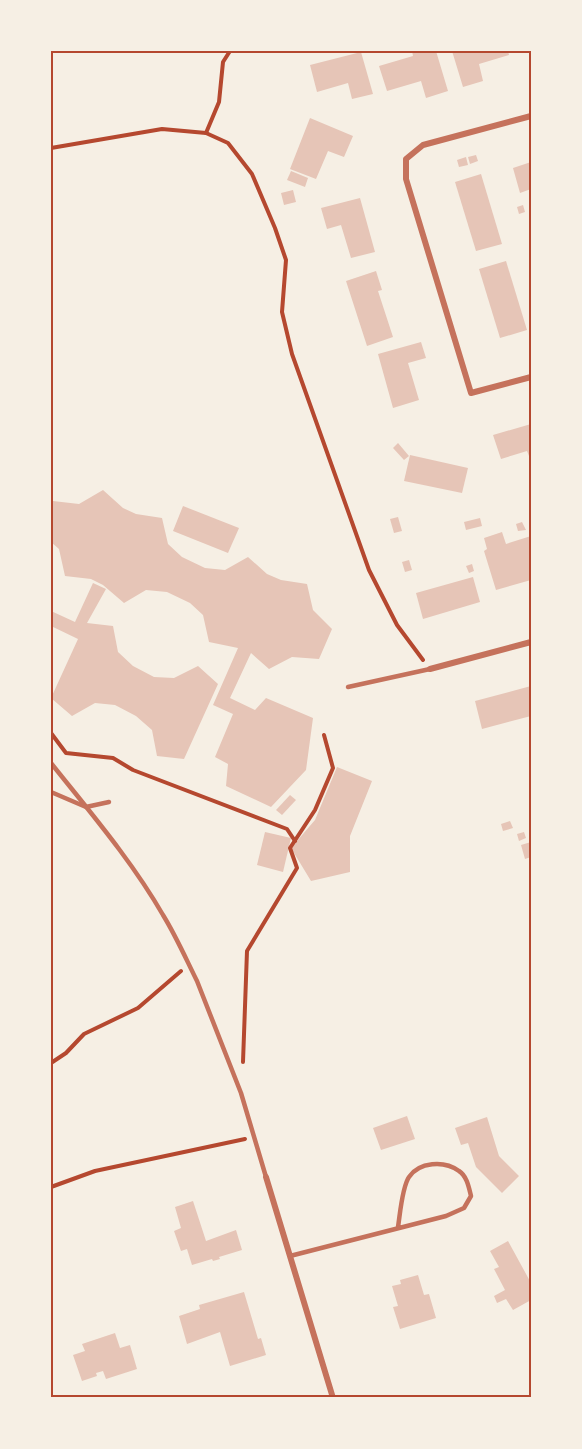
<svg xmlns="http://www.w3.org/2000/svg" width="582" height="1449" font-family="Signika,sans-serif">
<style>
.building{fill:#e6c5b7}
.lines{fill:none;stroke-linecap:round;stroke-linejoin:round}
.path{stroke:#b5482f;stroke-width:4}
.service{stroke:#c5725c;stroke-width:4.5}
.minor{stroke:#c5725c;stroke-width:6}
.neatline{fill:none;stroke:#b5482f;stroke-width:2}
</style>
<rect width="100%" height="100%" fill="#f6efe4"/>
<!-- building -->
<g class="building">
<path d="M412,51H436L448,91L426,98L421,81L387,91L379,66L413,56Z"/>
<path d="M452,51H508L509,55L479,64L483,81L463,87Z"/>
<path d="M361,52L373,94L352,99L348,83L317,92L310,65Z"/>
<path d="M310,118L353,136L344,157L328,151L316,179L290,169Z"/>
<path d="M476,155L478,161L470,164L468,157Z"/>
<path d="M466,157L468,165L459,167L457,160Z"/>
<path d="M531,162V189L520,193L513,168Z"/>
<path d="M291,171L308,178L305,187L287,180Z"/>
<path d="M481,174L502,244L476,251L455,182Z"/>
<path d="M293,190L296,202L284,205L281,193Z"/>
<path d="M360,198L375,252L351,258L341,225L327,229L321,208Z"/>
<path d="M523,205L525,212L519,214L517,207Z"/>
<path d="M506,261L527,330L500,338L479,269Z"/>
<path d="M376,271L382,290L378,291L393,337L367,346L346,281Z"/>
<path d="M421,342L426,358L408,363L419,400L393,408L378,354Z"/>
<path d="M531,424V461L527,451L501,459L493,435Z"/>
<path d="M398,443L409,456L404,460L393,448Z"/>
<path d="M410,455L468,468L462,493L404,481Z"/>
<path d="M103,490L123,508L136,514L162,518L168,544L182,557L205,568L225,570L248,557L267,574L281,580L307,584L313,610L332,629L319,659L292,657L269,669L251,653L230,698L255,710L266,698L313,718L306,770L271,807L226,786L228,764L215,757L233,714L213,705L238,648L209,642L203,615L190,603L167,592L146,590L124,603L103,585L91,579L65,576L59,549L51,542V505L53,501L79,504Z"/>
<path d="M183,506L239,528L228,553L173,531Z"/>
<path d="M398,517L402,531L394,533L390,519Z"/>
<path d="M480,518L482,526L466,530L464,522Z"/>
<path d="M522,522L526,530L518,531L516,524Z"/>
<path d="M502,532L506,544L531,536V580L496,590L484,551L487,549L484,538Z"/>
<path d="M409,560L412,570L405,572L402,562Z"/>
<path d="M472,564L474,571L469,573L466,566Z"/>
<path d="M473,577L480,602L423,619L416,593Z"/>
<path d="M93,583L106,589L87,623L113,626L118,652L133,666L154,677L174,678L198,666L218,684L184,759L157,756L152,730L136,716L115,705L95,703L72,716L51,698L78,639L51,626V611L75,622Z"/>
<path d="M531,686V716L482,729L475,701Z"/>
<path d="M337,767L372,781L350,836V872L311,881L291,848L315,820Z"/>
<path d="M290,795L296,800L282,815L276,810Z"/>
<path d="M510,821L513,828L503,831L501,824Z"/>
<path d="M265,832L291,838L283,872L257,865Z"/>
<path d="M524,832L526,838L519,841L517,834Z"/>
<path d="M531,842V857L525,859L521,845Z"/>
<path d="M407,1116L415,1139L381,1150L373,1128Z"/>
<path d="M487,1117L499,1156L519,1176L502,1193L476,1167L468,1143L461,1145L455,1128Z"/>
<path d="M193,1201L206,1241L236,1230L242,1250L219,1257L220,1259L213,1261L212,1259L192,1265L187,1249L181,1251L174,1231L181,1228L175,1207Z"/>
<path d="M508,1241L531,1283V1300L513,1310L506,1299L497,1303L494,1296L505,1290L494,1269L499,1267L490,1251Z"/>
<path d="M418,1275L424,1295L429,1294L436,1318L400,1329L393,1307L398,1306L392,1286L401,1284L400,1280Z"/>
<path d="M244,1292L258,1339L261,1338L266,1355L230,1366L220,1332L187,1344L179,1316L200,1309L199,1305Z"/>
<path d="M115,1333L120,1348L130,1345L137,1369L106,1379L103,1371L96,1373L97,1376L82,1381L73,1355L85,1351L82,1344Z"/>
</g>
<g class="lines">
<!-- path -->
<g class="path">
<path d="M206,133L219,102L223,62L230,51"/>
<path d="M51,148L162,129L206,133L228,143L252,174L275,228L286,260L282,312L292,354L369,570L397,625L423,660"/>
<path d="M51,733L66,753L113,758L133,770L287,829L295,841"/>
<path d="M243,1062L247,951L297,868L290,848L315,810L333,768L324,735"/>
<path d="M51,1063L66,1053L84,1034L138,1008L181,971"/>
<path d="M51,1187L95,1171L245,1139"/>
</g>
<!-- service -->
<g class="service">
<path d="M348,687L430,669"/>
<path d="M51,763C90,812 132,861 163,915C176,936 186,959 197,981L241,1093L266,1177"/>
<path d="M51,792L86,807L109,802"/>
<path d="M290,1256L446,1216L464,1208L471,1196C469,1188 467,1176 459,1171C444,1160 419,1162 409,1177C402,1187 400,1215 398,1227"/>
</g>
<!-- minor -->
<g class="minor">
<path d="M531,116L423,145L406,159V179L471,393L531,377"/>
<path d="M430,669L531,642"/>
<path d="M266,1177L333,1398"/>
</g>
</g>
<!-- border -->
<rect width="582" height="1449" fill="none" stroke="#f6efe4" stroke-width="105"/>
<rect x="52" y="52" width="478" height="1344" class="neatline"/>
</svg>
